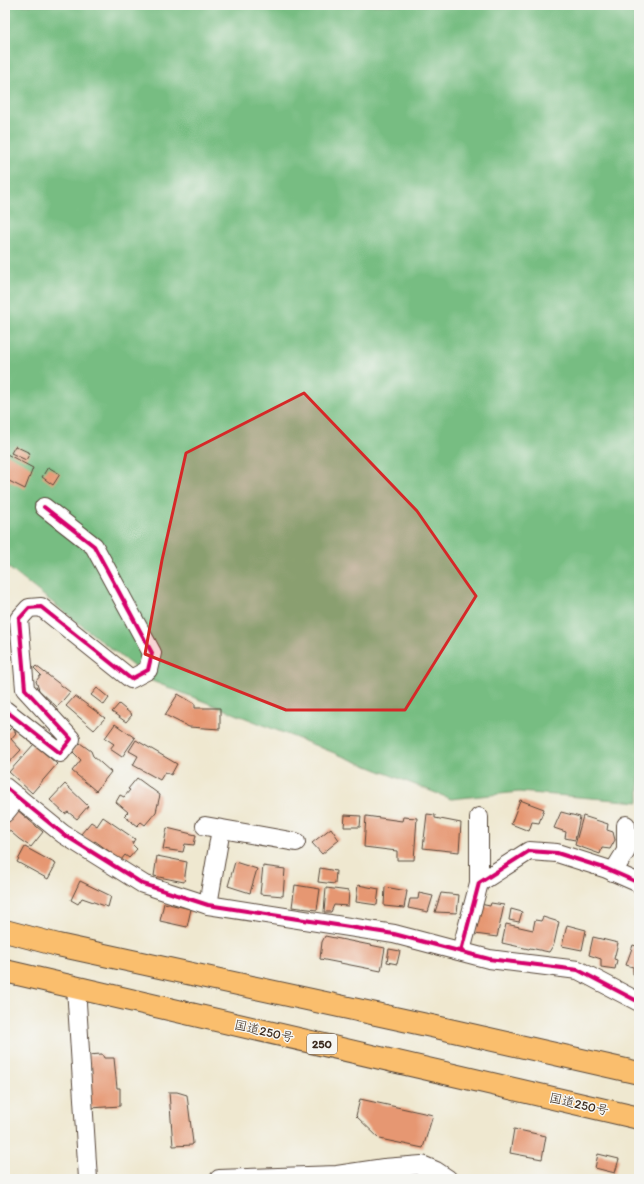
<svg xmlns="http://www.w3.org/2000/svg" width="644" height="1184" font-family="Itim,'Klee One',sans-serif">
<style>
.forest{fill:#77bd82;stroke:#597450}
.building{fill:#e69772}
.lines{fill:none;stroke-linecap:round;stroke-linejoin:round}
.street-casing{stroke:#564639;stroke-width:20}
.highway-casing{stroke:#564639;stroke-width:24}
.street{stroke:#fff;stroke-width:18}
.highway{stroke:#fabe6d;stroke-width:22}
.cycleway-casing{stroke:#f6f6f2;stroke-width:6}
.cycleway{stroke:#d6006c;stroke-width:4}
.marked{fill:#d62828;fill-opacity:0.2;stroke:#d62828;stroke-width:3;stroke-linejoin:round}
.labels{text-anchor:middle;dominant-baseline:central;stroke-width:3;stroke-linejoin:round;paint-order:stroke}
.shield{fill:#f6f6f2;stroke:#73675e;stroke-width:1}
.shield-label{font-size:12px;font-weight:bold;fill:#3b2a1e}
.street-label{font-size:13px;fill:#3b2a1e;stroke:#f6f6f2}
</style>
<rect width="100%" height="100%" fill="#f6f6f2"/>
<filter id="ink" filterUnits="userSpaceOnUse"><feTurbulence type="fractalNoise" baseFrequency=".025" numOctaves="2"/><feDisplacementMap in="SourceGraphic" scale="8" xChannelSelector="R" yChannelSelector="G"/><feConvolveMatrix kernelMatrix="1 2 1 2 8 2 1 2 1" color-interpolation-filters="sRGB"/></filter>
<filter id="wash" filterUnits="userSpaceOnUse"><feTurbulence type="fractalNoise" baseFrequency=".012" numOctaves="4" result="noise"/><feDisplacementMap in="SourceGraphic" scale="16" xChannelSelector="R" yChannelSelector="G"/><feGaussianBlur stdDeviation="0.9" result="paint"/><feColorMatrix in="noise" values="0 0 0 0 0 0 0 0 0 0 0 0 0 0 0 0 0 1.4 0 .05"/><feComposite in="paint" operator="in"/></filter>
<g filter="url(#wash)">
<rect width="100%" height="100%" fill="#efe8d0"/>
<!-- forest -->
<path class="forest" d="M5,5H639V802L519,792L451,799L152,681L5,565Z"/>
<g id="blocks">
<!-- building -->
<g class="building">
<path d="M15,446L30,453L26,460L11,453Z"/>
<path d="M5,453L33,468L25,489L5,479Z"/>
<path d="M48,467L60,474L53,485L42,477Z"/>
<path d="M36,666L70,692L57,707L39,690L36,681L41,675L34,668Z"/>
<path d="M97,688L109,698L104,705L91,695Z"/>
<path d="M178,694L195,704V708H220V729L189,727L165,715Z"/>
<path d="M75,696L105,718L94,730L66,706Z"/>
<path d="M119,704L132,715L126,722L112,712Z"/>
<path d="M115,724L135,738L122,757L110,749L114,744L105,738Z"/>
<path d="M12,727L16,733L11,739L21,750L5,767V732L6,733Z"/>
<path d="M136,740L177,764L171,775L165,772L160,780L133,765L138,756L129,751Z"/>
<path d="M80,743L91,751L93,756L111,772L96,791L72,771L81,760L72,751Z"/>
<path d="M34,744L57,764L32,793L9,772Z"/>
<path d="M137,778L160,795L156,812L145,825L141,822L137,826L124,816L128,812L116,802L120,795L124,797L130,790L128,789Z"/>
<path d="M65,784L88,806L77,819L68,812L65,814L50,800Z"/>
<path d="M520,800L544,809L539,823L532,822L529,831L511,824Z"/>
<path d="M16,809L43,832L31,847L19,839L5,827V821Z"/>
<path d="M561,812L580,817L575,840L565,838L566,832L554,828Z"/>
<path d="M427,814L435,815V818L461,823L459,852L423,848Z"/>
<path d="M345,815L361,816L360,827H344Z"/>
<path d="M366,816L402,821L403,817L417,818L414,860H397V851L364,847Z"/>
<path d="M583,816L608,824L607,830L613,832L615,840L610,849L602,848L600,854L575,845Z"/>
<path d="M103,817L135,839L132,844L137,849L129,858L125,855L121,860L95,841L91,844L81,834L91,822L97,826Z"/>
<path d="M167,828L196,835L194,845L185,844L183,852L163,849Z"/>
<path d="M331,828L339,840L322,854L312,843Z"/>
<path d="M25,847L56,864L48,879L17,862Z"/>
<path d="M157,856L187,862L184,882L154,876Z"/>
<path d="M235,862L257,869L250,893L228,886Z"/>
<path d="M263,866L285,869L283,896L260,894Z"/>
<path d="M320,868L336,871L335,884L318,882Z"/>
<path d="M80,881L111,896L108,907L82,898L78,904L71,900Z"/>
<path d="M295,885L320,889L317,910L292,907Z"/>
<path d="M358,885L379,889L377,905L356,902Z"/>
<path d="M385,887L407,891L404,908L384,906Z"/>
<path d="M326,888L349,891L348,906L334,905L331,912H324Z"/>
<path d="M419,893L433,896L428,912L408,908L410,899H418Z"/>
<path d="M441,893L459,895L457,913L435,912Z"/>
<path d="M164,903L191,909L187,927L160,921Z"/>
<path d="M491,903L504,905L497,937L475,934L480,904L490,906Z"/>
<path d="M511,909L522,912L519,922L509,920Z"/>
<path d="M543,917L559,922L554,944L549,952L530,948L529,949L502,943L506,924L533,930L535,920L541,921Z"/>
<path d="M567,925L586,930L582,950L562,946Z"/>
<path d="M325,936L385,948L381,971L320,959L322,942Z"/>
<path d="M593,937L618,943L614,959L617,960L615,969L601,967V959L589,955Z"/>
<path d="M633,945L639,947V972L637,976L633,974V967L626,965Z"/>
<path d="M389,949L400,951L397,964L387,962Z"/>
<path d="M102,1054L104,1058H114L117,1088H120V1106L91,1108L87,1055Z"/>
<path d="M169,1092H177L187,1095L193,1143L192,1145L173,1146Z"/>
<path d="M360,1099L433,1115L423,1148L380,1139L356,1116Z"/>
<path d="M514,1129L546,1136L542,1159L510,1153Z"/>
<path d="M598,1154L619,1159L615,1173L595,1168Z"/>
</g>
</g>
</g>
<g filter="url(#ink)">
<use href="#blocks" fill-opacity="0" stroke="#564639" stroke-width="1"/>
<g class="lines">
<defs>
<g id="street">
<path d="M5,710L60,753L71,739L25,689L19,619L29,608L41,607L131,679L148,670L152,653L94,546L44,507"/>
<path d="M5,787L63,834L143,884L208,905L394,934L489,959L578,970L639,1002"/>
<path d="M5,813L18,797"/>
<path d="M479,817V883"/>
<path d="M205,826L296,842"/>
<path d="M613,872L626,851V825"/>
<path d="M208,905L221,829"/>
<path d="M461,951L479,883L529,851L557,853L607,869L639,883"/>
<path d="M76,987L88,1179"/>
<path d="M219,1179L337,1175L384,1168L422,1165L436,1171L448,1179"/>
</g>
<g id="highway">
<path d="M5,931L58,945L436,1027L639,1073"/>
<path d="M5,971L639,1118"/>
</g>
</defs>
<!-- street casing -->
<use href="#street" class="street-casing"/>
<!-- highway casing -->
<use href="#highway" class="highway-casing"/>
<!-- street -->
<use href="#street" class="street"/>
<!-- highway -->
<use href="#highway" class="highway"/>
<defs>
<g id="cycleway">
<path d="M5,710L60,753L71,739L25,689L19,619L29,608L41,607L131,679L148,670L152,653L94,546L44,507"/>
<path d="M5,787L63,834L143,884L208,905L394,934L489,959L578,970L639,1002"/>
<path d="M461,951L479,883L529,851L557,853L607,869L639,883"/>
</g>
</defs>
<!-- cycleway casing -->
<use href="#cycleway" class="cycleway-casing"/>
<!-- cycleway -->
<use href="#cycleway" class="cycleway"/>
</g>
</g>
<!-- marked area -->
<path class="marked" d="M304,393L417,511L476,596L405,710H286L145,654L162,560L186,453Z"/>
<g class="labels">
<!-- shield labels -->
<rect class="shield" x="307" y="1034" width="30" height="20" rx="3"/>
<g class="shield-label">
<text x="322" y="1044">250</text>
</g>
<!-- street labels -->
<g class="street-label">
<text transform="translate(264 1031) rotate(13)">国道250号</text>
<text transform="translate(579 1104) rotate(13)">国道250号</text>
</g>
</g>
<!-- margin -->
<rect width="644" height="1184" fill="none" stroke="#f6f6f2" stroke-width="20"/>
</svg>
